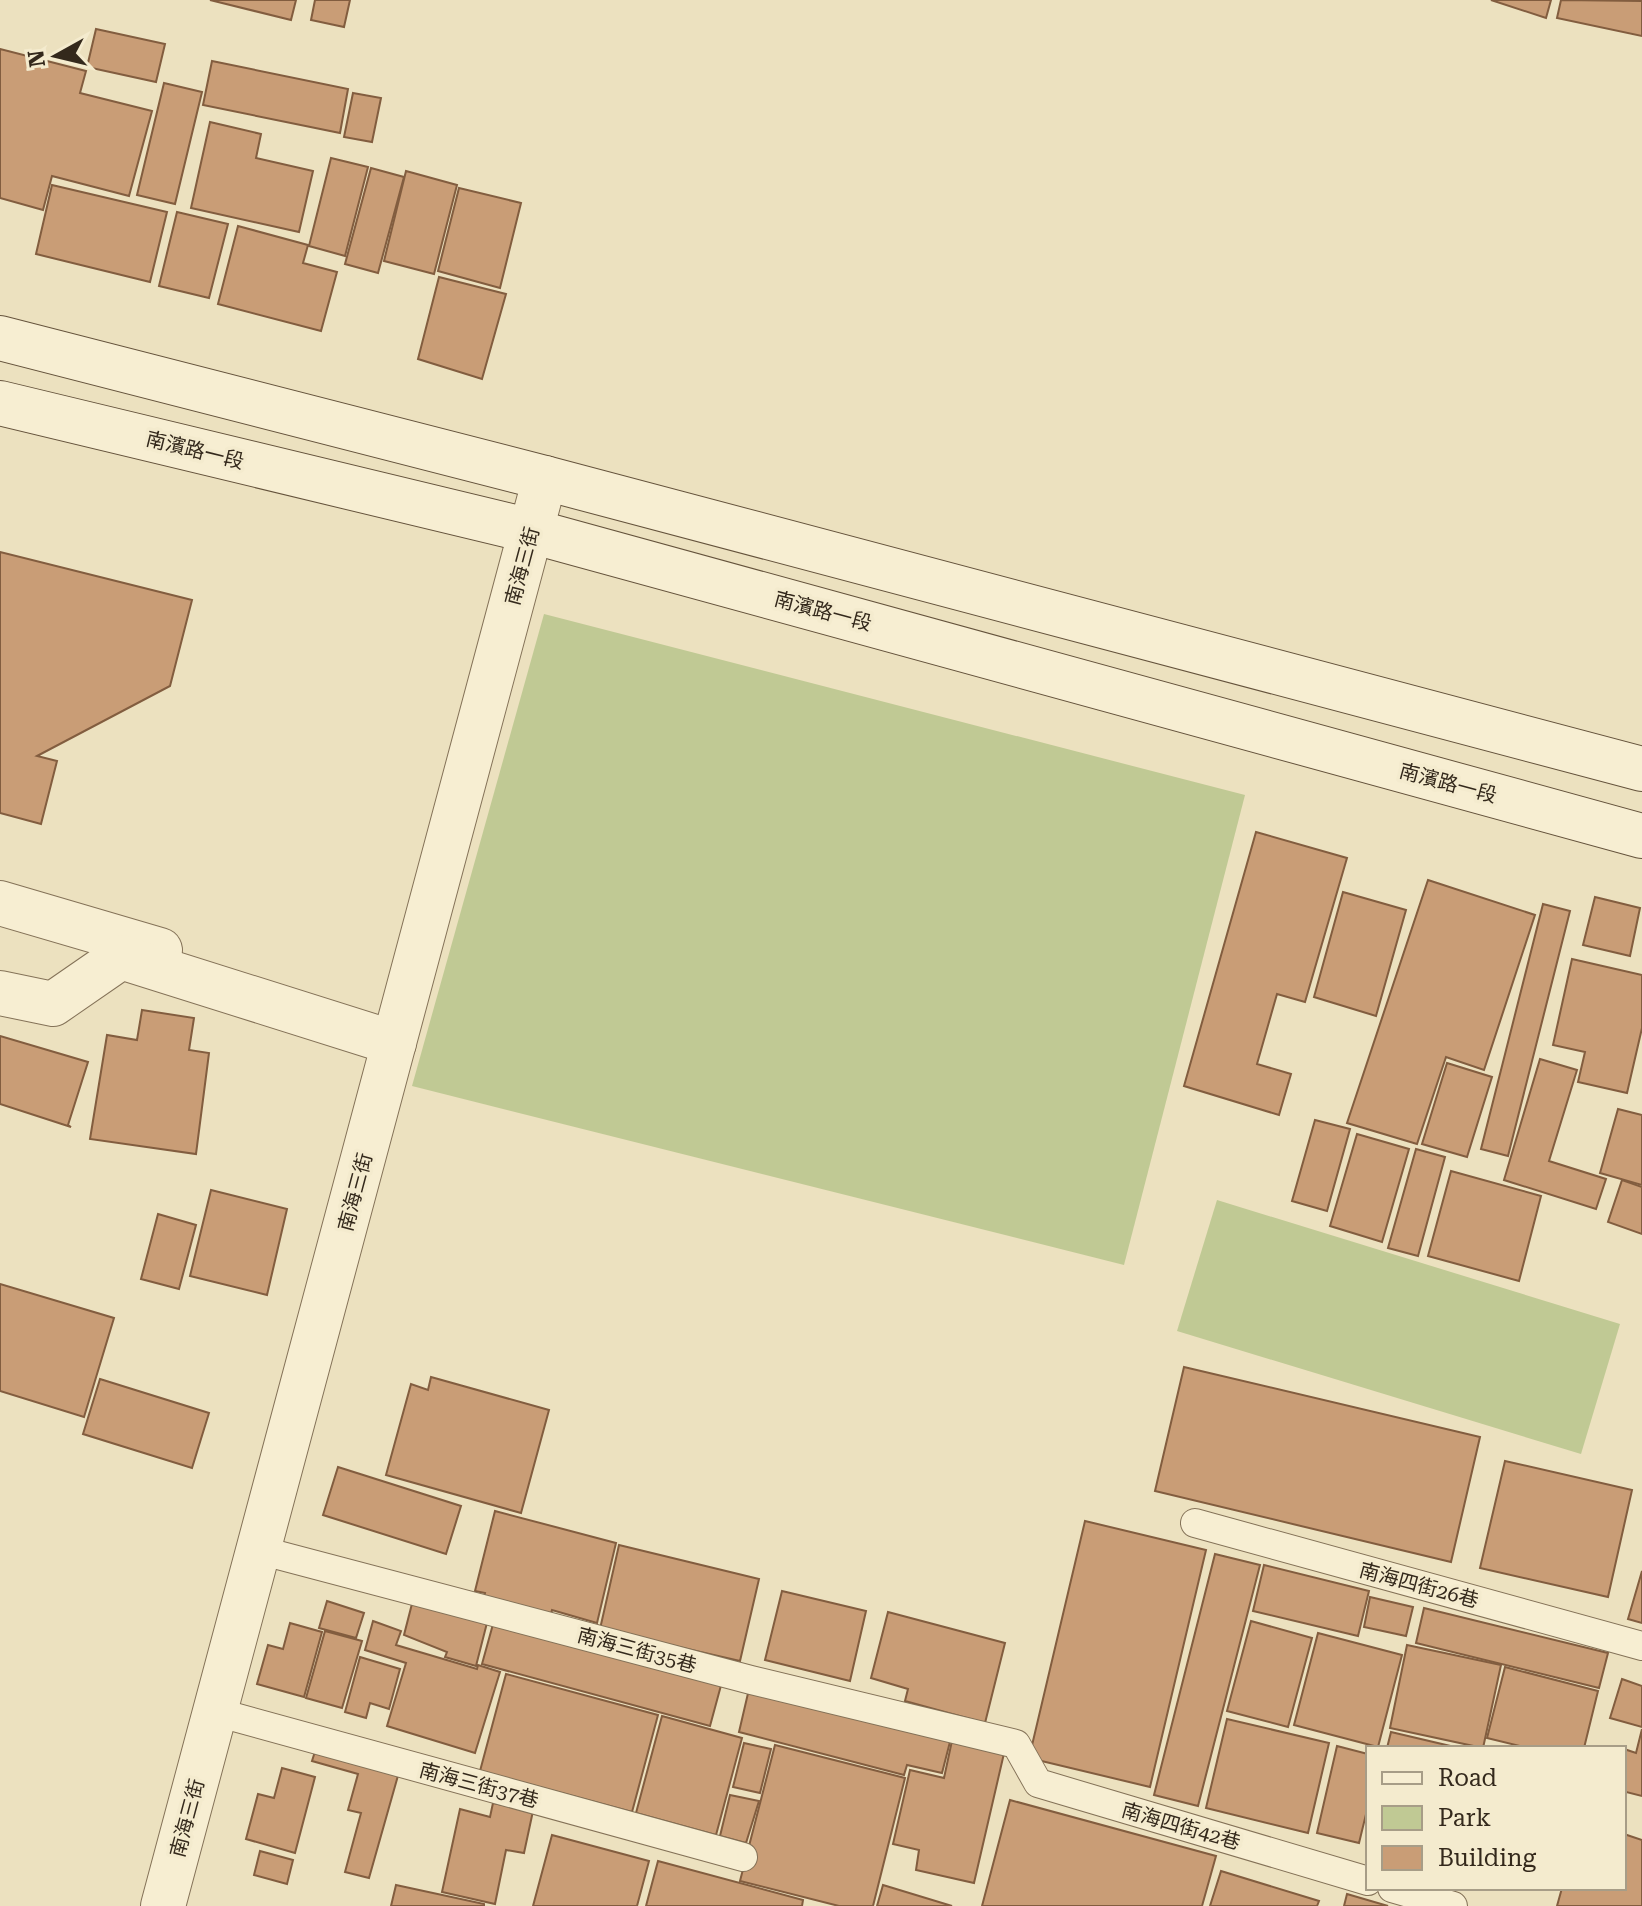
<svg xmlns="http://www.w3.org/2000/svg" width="1642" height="1906" font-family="'Roboto Serif','Noto Sans TC',serif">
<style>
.green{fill:#c0c994}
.building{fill:#c99d76;stroke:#825d3f;stroke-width:2}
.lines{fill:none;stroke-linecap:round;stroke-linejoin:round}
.service-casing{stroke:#847258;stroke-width:30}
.minor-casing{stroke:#847258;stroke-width:46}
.secondary-casing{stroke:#65533c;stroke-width:46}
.service{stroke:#f7eed2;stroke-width:28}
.minor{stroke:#f7eed2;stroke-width:44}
.secondary{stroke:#f7eed2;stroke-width:44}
.labels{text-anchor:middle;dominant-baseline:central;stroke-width:7;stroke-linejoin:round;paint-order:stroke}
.street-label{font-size:20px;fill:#34291c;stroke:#f4ebce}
</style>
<rect width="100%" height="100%" fill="#ece1bf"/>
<!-- green -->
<g class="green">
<path d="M544,614L1245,795L1124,1265L412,1086Z"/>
<path d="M1217,1200L1620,1324L1581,1454L1177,1331Z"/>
</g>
<!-- building -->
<g class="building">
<path d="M210,0H296L291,20Z"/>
<path d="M315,0H350L344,27L311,20Z"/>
<path d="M1491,0H1551L1546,18Z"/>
<path d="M1561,0L1642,1V36L1557,18Z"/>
<path d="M96,29L165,44L156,82L87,67Z"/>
<path d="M0,49L86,71L80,93L152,111L129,196L52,176L43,210L0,198Z"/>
<path d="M212,61L348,89L340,133L203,105Z"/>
<path d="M164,83L202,92L175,204L137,195Z"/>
<path d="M353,93L381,98L372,142L344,137Z"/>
<path d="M210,122L261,134L256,158L313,171L299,232L191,208Z"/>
<path d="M331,158L368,167L345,256L309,246Z"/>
<path d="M371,168L404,177L378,273L345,264Z"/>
<path d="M406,171L457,185L434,274L384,261Z"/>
<path d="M52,185L167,212L150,282L36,254Z"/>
<path d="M459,188L521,203L500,288L438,271Z"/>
<path d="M177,212L228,224L209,298L159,286Z"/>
<path d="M238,226L308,245L303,263L337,272L321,331L218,304Z"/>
<path d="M439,277L506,294L482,379L418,359Z"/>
<path d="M0,552L192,600L170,686L37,756L57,761L41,824L0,813Z"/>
<path d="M1256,832L1347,858L1305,1002L1277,994L1257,1064L1291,1074L1279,1115L1184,1086Z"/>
<path d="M1428,880L1535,915L1484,1070L1446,1057L1417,1144L1347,1123Z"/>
<path d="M1343,892L1406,910L1376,1016L1314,997Z"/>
<path d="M1595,897L1640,908L1630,956L1583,945Z"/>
<path d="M1543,904L1570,911L1508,1156L1481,1149Z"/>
<path d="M1572,959L1642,975V1028L1627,1093L1578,1082L1585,1052L1553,1045Z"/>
<path d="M142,1010L194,1018L189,1050L209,1053L196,1154L90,1139L107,1035L137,1040Z"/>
<path d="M0,1036L88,1062L68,1125L71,1127L0,1104Z"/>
<path d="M1540,1059L1577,1070L1549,1161L1606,1179L1596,1209L1504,1180Z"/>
<path d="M1447,1063L1492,1077L1467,1157L1422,1144Z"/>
<path d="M1618,1109L1642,1115V1185L1600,1173Z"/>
<path d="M1315,1120L1350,1129L1327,1211L1292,1201Z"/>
<path d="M1357,1134L1409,1149L1382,1242L1330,1226Z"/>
<path d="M1416,1149L1445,1157L1418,1256L1388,1248Z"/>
<path d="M1451,1171L1541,1196L1519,1281L1428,1256Z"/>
<path d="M1622,1180L1642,1187V1234L1608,1222Z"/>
<path d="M211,1190L287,1209L267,1295L190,1276Z"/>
<path d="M158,1214L196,1225L179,1289L141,1279Z"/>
<path d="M0,1284L114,1318L84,1417L0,1391Z"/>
<path d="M1184,1367L1480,1437L1451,1562L1155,1491Z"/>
<path d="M431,1377L549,1410L521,1513L386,1475L411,1384L428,1390Z"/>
<path d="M100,1379L209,1413L192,1468L83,1434Z"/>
<path d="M1505,1461L1632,1490L1608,1597L1480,1568Z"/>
<path d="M338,1467L461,1506L446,1554L323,1515Z"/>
<path d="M495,1511L616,1543L597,1623L552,1610L549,1621L482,1604L485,1593L475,1591Z"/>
<path d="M1085,1521L1206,1550L1150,1787L1029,1758Z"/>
<path d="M619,1545L759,1579L740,1661L600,1629Z"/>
<path d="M1215,1554L1260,1565L1198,1806L1154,1795Z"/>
<path d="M1264,1565L1369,1591L1358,1636L1253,1611Z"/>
<path d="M1642,1571V1623L1628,1619Z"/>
<path d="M782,1591L866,1611L850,1681L765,1660Z"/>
<path d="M415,1592L490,1611L476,1666L445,1657L447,1652L404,1635Z"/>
<path d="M1370,1597L1413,1607L1406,1636L1364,1627Z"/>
<path d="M327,1601L364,1613L356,1638L319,1628Z"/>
<path d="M1424,1608L1608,1653L1599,1688L1416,1643Z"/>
<path d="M888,1612L1005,1643L985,1723L905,1701L908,1689L871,1678Z"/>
<path d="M495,1617L723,1678L710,1726L482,1664Z"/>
<path d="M373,1621L401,1631L396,1645L477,1669L478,1665L500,1672L475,1753L387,1726L406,1663L365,1650Z"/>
<path d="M1251,1621L1312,1638L1288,1727L1227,1711Z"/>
<path d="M290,1623L322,1632L304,1697L257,1684L268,1645L283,1649Z"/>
<path d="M325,1631L362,1641L342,1708L306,1698Z"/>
<path d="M1318,1633L1402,1655L1378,1747L1294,1725Z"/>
<path d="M1407,1645L1501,1665L1483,1748L1390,1728Z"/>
<path d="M360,1657L400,1669L389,1709L370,1703L366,1718L345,1712Z"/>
<path d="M1505,1667L1598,1691L1584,1748H1528L1487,1738Z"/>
<path d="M506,1674L658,1715L632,1812L480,1771Z"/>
<path d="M1622,1679L1642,1686V1727L1610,1718Z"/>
<path d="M749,1689L952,1734L942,1773L907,1765L904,1775L739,1732Z"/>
<path d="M662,1716L742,1738L716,1835L636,1813Z"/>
<path d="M1227,1719L1329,1743L1308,1833L1206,1808Z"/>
<path d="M1642,1729V1796L1626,1792L1624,1785V1749L1636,1753Z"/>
<path d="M1391,1732L1459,1748H1387Z"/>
<path d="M953,1736L1005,1749L974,1883L916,1870L919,1850L893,1844L910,1770L944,1778Z"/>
<path d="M318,1742L401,1765L369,1878L345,1872L361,1813L348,1810L358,1774L312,1761Z"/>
<path d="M744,1743L771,1749L760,1793L733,1787Z"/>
<path d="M775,1745L905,1778L873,1906H839L740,1881Z"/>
<path d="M1337,1746L1368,1754V1806L1359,1843L1317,1833Z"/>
<path d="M282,1768L315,1777L295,1853L246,1839L258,1794L274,1798Z"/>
<path d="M730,1795L759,1801L746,1843L720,1836Z"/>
<path d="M1010,1800L1216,1856L1202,1906H982Z"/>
<path d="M493,1803L533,1811L524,1853L506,1850L495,1904L442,1892L460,1809L490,1817Z"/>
<path d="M1624,1834L1642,1840V1906H1557L1562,1888H1624Z"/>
<path d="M552,1835L649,1861L637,1906H533Z"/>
<path d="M260,1851L293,1860L287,1884L254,1875Z"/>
<path d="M658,1861L803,1900L802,1906H646Z"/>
<path d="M1221,1871L1319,1901L1317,1906H1210Z"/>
<path d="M396,1885L484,1904V1906H391Z"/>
<path d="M883,1885L952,1906H877Z"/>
<path d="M1347,1894L1388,1906H1344Z"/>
</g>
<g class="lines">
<defs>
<g id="service">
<path d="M1195,1523L1642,1646"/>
<path d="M259,1550L751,1680L1016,1744L1038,1783L1368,1881"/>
<path d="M216,1712L743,1857"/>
<path d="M1392,1888L1453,1906"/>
</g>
<g id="minor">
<path d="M0,903L160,950"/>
<path d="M0,993L53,1004L121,957L394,1043"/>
<path d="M163,1906L545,478"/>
</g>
<g id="secondary">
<path d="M0,338L545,478L1642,769"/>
<path d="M0,403L531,531L1642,836"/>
</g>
</defs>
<!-- service casing -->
<use href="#service" class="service-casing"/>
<!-- minor casing -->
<use href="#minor" class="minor-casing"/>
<!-- secondary casing -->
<use href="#secondary" class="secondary-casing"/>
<!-- service -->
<use href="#service" class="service"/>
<!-- minor -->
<use href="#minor" class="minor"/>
<!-- secondary -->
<use href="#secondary" class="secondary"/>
</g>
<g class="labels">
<!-- street labels -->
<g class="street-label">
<text transform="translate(195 450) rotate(14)">南濱路一段</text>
<text transform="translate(522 566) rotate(-75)">南海三街</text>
<text transform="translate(823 611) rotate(15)">南濱路一段</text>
<text transform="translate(1448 783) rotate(15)">南濱路一段</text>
<text transform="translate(355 1192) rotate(-75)">南海三街</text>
<text transform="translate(1419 1585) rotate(15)">南海四街26巷</text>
<text transform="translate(637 1650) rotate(15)">南海三街35巷</text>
<text transform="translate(479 1785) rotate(15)">南海三街37巷</text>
<text transform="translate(187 1818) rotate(-75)">南海三街</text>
<text transform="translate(1181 1826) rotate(16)">南海四街42巷</text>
</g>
</g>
<!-- legend -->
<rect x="1366" y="1746" width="260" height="144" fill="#f4ebce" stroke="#a79d87" stroke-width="2"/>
<rect x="1382" y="1772" width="40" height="12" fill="#f7eed2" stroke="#a79d87" stroke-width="2"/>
<text x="1438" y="1786" font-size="24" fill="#34291c">Road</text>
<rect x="1382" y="1806" width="40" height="24" fill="#c0c994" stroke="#a79d87" stroke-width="2"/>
<text x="1438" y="1826" font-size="24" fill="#34291c">Park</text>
<rect x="1382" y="1846" width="40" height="24" fill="#c99d76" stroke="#a79d87" stroke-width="2"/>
<text x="1438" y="1866" font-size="24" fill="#34291c">Building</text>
<!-- north arrow -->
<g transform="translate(56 56) rotate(262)" stroke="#f4ebce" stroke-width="6" paint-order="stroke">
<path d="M0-6L14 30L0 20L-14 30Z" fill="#34291c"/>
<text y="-12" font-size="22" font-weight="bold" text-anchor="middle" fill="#34291c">N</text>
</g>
</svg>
